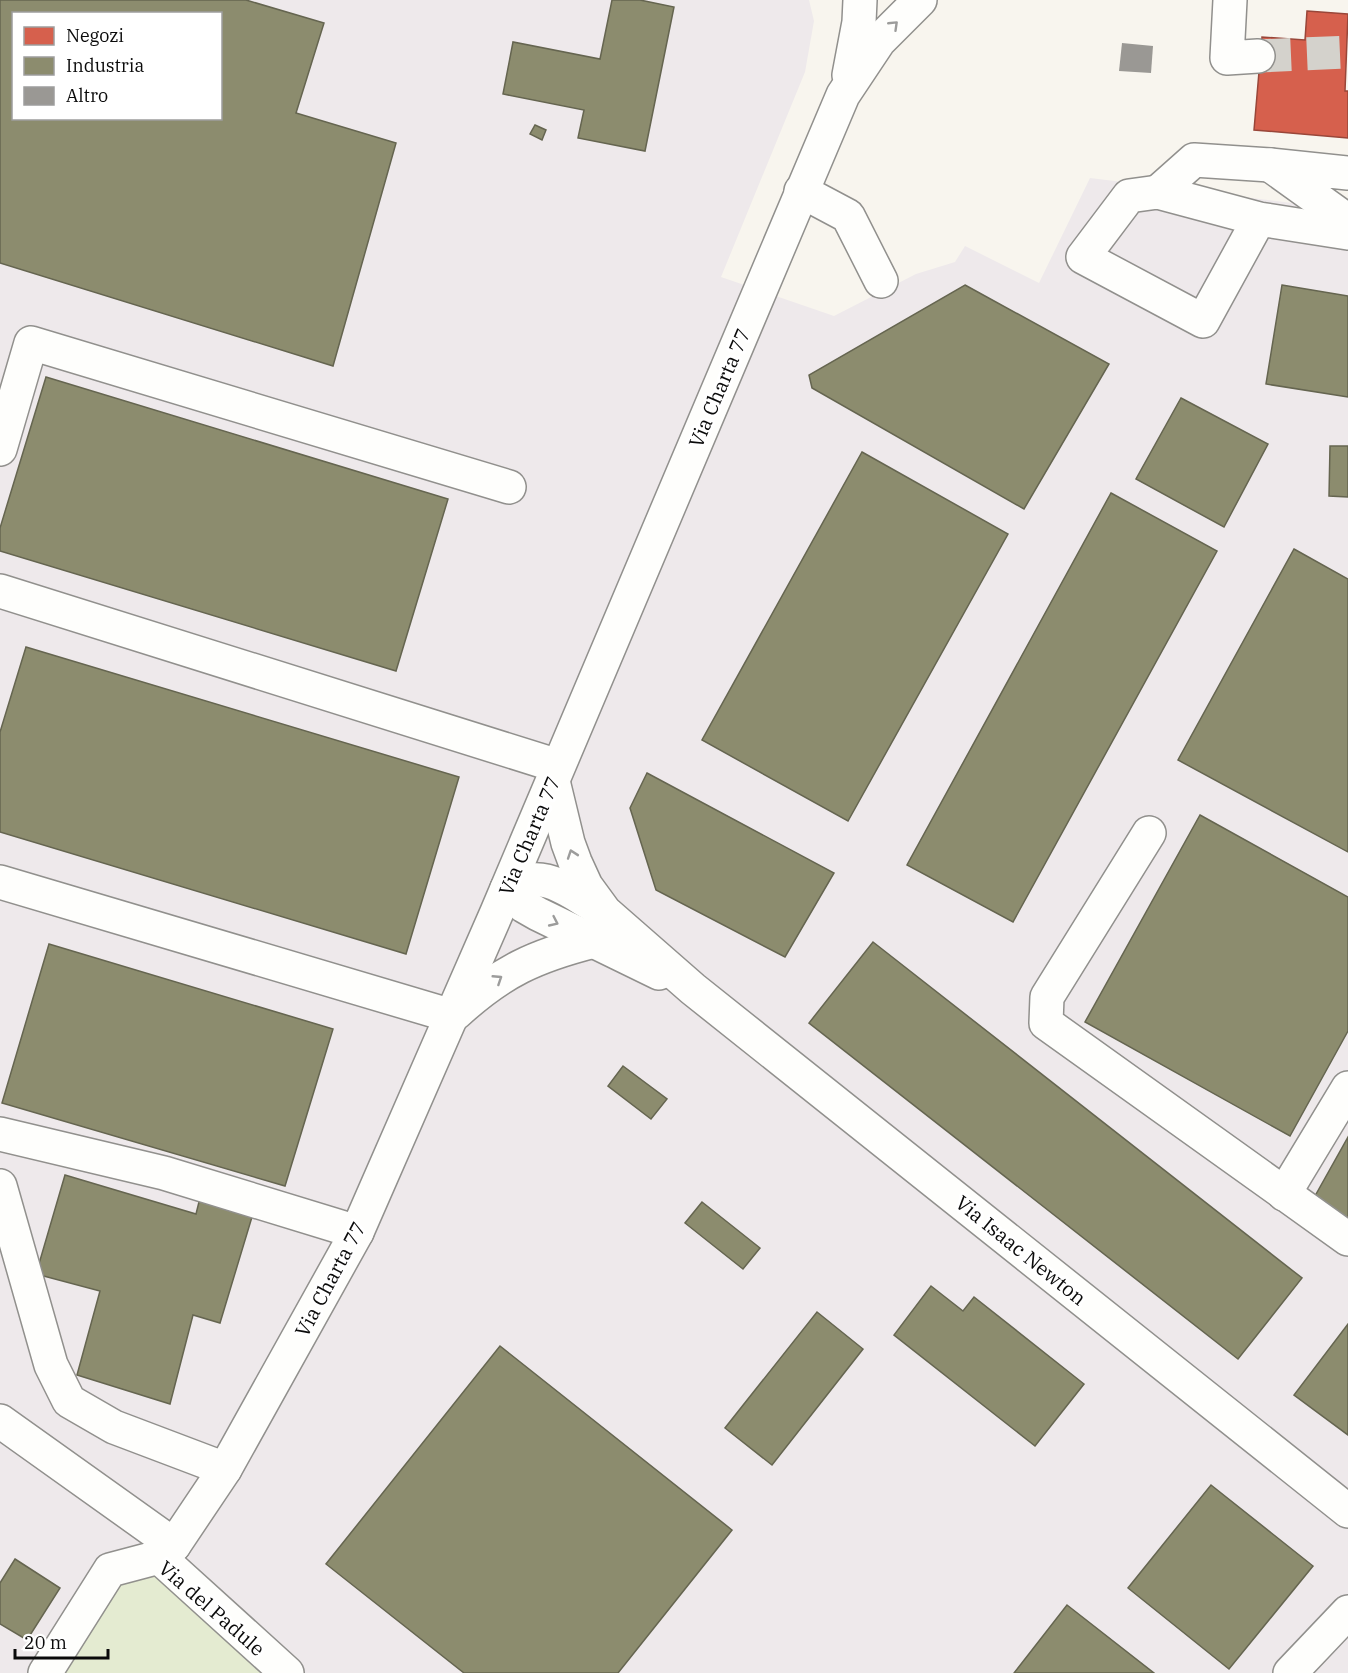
<svg xmlns="http://www.w3.org/2000/svg" width="1348" height="1673" font-family="'IBM Plex Serif',serif">
<style>
.industrial{fill:#eee9eb;fill-rule:evenodd}
.green{fill:#e4ebd1}
.shops{fill:#d6604d;stroke:#994639;stroke-width:1.5}
.industry{fill:#8c8c6e;stroke:#656550;stroke-width:1.5;fill-rule:evenodd}
.building{fill:#9a9894}
.lines{fill:none;stroke-linecap:round;stroke-linejoin:round}
.minor-tunnel{stroke:#d4d2cc;stroke-width:33;stroke-dasharray:33 16;stroke-linecap:butt}
.minor-casing{stroke:#91908d;stroke-width:36}
.minor{stroke:#fefefc;stroke-width:33}
.oneway{stroke:#9c9c9b}
.labels{text-anchor:middle;dominant-baseline:central;stroke-width:6;stroke-linejoin:round;paint-order:stroke}
.street-label{font-size:20px;fill:#0a0a0a;stroke:#fff}
</style>
<rect width="100%" height="100%" fill="#f8f5ee"/>
<!-- industrial -->
<path class="industrial" d="M0,0H809L814,21L805,72L721,277L834,316L916,274L955,262L965,246L1039,283L1090,178L1348,210V1673H0ZM14,14H220V118H14Z"/>
<!-- green -->
<path class="green" d="M159,1557L287,1673H45L110,1570Z"/>
<!-- shops -->
<path class="shops" d="M1307,11L1348,14L1345,91H1348V138L1254,130L1262,37L1305,40Z"/>
<!-- industry -->
<g class="industry">
<path d="M0,0H246L324,23L296,113L396,143L333,366L0,263ZM14,14H220V118H14Z"/>
<path d="M612,0H640L674,7L645,151L578,138L584,110L503,94L513,42L600,59Z"/>
<path d="M535,125L546,130L542,140L530,134Z"/>
<path d="M965,285L1109,364L1024,509L812,388L809,375Z"/>
<path d="M1282,285L1348,296V397L1266,384Z"/>
<path d="M46,377L448,499L396,671L0,551V528Z"/>
<path d="M1181,398L1268,444L1224,527L1136,479Z"/>
<path d="M1330,446H1348V497L1329,496Z"/>
<path d="M862,452L1008,534L848,821L702,740Z"/>
<path d="M1111,493L1217,551L1013,922L907,865Z"/>
<path d="M1294,549L1348,579V852L1178,760Z"/>
<path d="M26,647L459,777L406,954L0,832V732Z"/>
<path d="M647,773L834,873L785,957L656,890L630,808Z"/>
<path d="M1200,815L1348,897V1031L1290,1136L1085,1022Z"/>
<path d="M873,942L1302,1278L1238,1359L809,1023Z"/>
<path d="M49,944L333,1029L285,1186L2,1103Z"/>
<path d="M623,1066L667,1099L651,1119L608,1086Z"/>
<path d="M1348,1137V1226L1310,1205Z"/>
<path d="M65,1175L196,1214L202,1190L255,1207L220,1323L193,1315L170,1404L77,1375L100,1291L36,1274Z"/>
<path d="M702,1202L760,1248L743,1269L685,1223Z"/>
<path d="M931,1286L963,1311L974,1297L1084,1384L1035,1446L894,1335Z"/>
<path d="M817,1312L863,1349L772,1465L725,1428Z"/>
<path d="M1348,1324V1435L1294,1395Z"/>
<path d="M500,1346L732,1530L618,1673H464L326,1564Z"/>
<path d="M1211,1485L1313,1566L1229,1669L1128,1588Z"/>
<path d="M15,1559L60,1588L27,1640L0,1624V1583Z"/>
<path d="M1067,1605L1154,1673H1014Z"/>
</g>
<!-- building -->
<path class="building" d="M1122,43L1153,46L1151,73L1119,71Z"/>
<g class="lines">
<!-- minor-tunnel -->
<path class="minor-tunnel" d="M1258,56L1348,52"/>
<defs>
<g id="minor">
<path d="M1230,0L1227,58L1258,56"/>
<path d="M849,75L859,22L860,0"/>
<path d="M1348,173L1270,165L1348,221"/>
<path d="M801,191L848,216L881,281"/>
<path d="M1158,192L1194,160L1270,165"/>
<path d="M1259,219L1203,321L1083,257L1129,196L1158,192L1259,219L1348,233"/>
<path d="M0,449L31,343L509,487"/>
<path d="M0,591L558,766"/>
<path d="M553,781L568,843L575,862L586,886L605,912L693,989L1348,1511"/>
<path d="M1149,833L1047,997L1046,1023L1348,1239"/>
<path d="M0,882L452,1016"/>
<path d="M507,889L524,906L538,914L659,973"/>
<path d="M507,889C544,866 567,891 600,909"/>
<path d="M456,1013C502,971 535,956 594,941"/>
<path d="M0,1134L164,1173L357,1232"/>
<path d="M0,1186L51,1365L69,1401L114,1427L225,1469"/>
<path d="M1284,1194L1348,1088"/>
<path d="M0,1421L174,1545"/>
<path d="M159,1557L287,1673"/>
<path d="M45,1673L110,1570L159,1557L174,1545L225,1469L357,1232L497,912L843,95L879,41L920,0"/>
<path d="M1290,1673L1348,1612"/>
</g>
</defs>
<!-- minor casing -->
<use href="#minor" class="minor-casing"/>
<!-- minor -->
<use href="#minor" class="minor"/>
</g>
<!-- one-way arrows -->
<defs><path id="oneway-chevron" d="M-2-3.5L2.5 0L-2 3.5" fill="none" stroke-width="1.6" stroke-linecap="round" stroke-linejoin="round" transform="scale(1.5)"/></defs>
<g class="oneway">
<use href="#oneway-chevron" transform="translate(894 25) rotate(-44)"/>
<use href="#oneway-chevron" transform="translate(572 854) rotate(-109)"/>
<use href="#oneway-chevron" transform="translate(554 922) rotate(25)"/>
<use href="#oneway-chevron" transform="translate(498 979) rotate(-33)"/>
</g>
<g class="labels">
<!-- street labels -->
<g class="street-label">
<text transform="translate(719 388) rotate(-67)">Via Charta 77</text>
<text transform="translate(529 836) rotate(-67)">Via Charta 77</text>
<text transform="translate(1021 1250) rotate(39)">Via Isaac Newton</text>
<text transform="translate(330 1279) rotate(-62)">Via Charta 77</text>
<text transform="translate(212 1608) rotate(41)">Via del Padule</text>
</g>
</g>
<!-- legend -->
<rect x="12" y="12" width="210" height="108" fill="#ffffff" stroke="#9d9d9d" stroke-width="1.5"/>
<rect x="24" y="27" width="30" height="18" fill="#d6604d" stroke="#9d9d9d" stroke-width="1.5"/>
<text x="66" y="42" font-size="18" fill="#0a0a0a">Negozi</text>
<rect x="24" y="57" width="30" height="18" fill="#8c8c6e" stroke="#9d9d9d" stroke-width="1.5"/>
<text x="66" y="72" font-size="18" fill="#0a0a0a">Industria</text>
<rect x="24" y="87" width="30" height="18" fill="#9a9894" stroke="#9d9d9d" stroke-width="1.5"/>
<text x="66" y="102" font-size="18" fill="#0a0a0a">Altro</text>
<!-- scale -->
<path d="M15 1649v9h93v-9" fill="none" stroke="#0a0a0a" stroke-width="3"/>
<text x="24" y="1649" font-size="18" fill="#0a0a0a" stroke="#ffffff" stroke-width="4.5" paint-order="stroke">20 m</text>
</svg>
